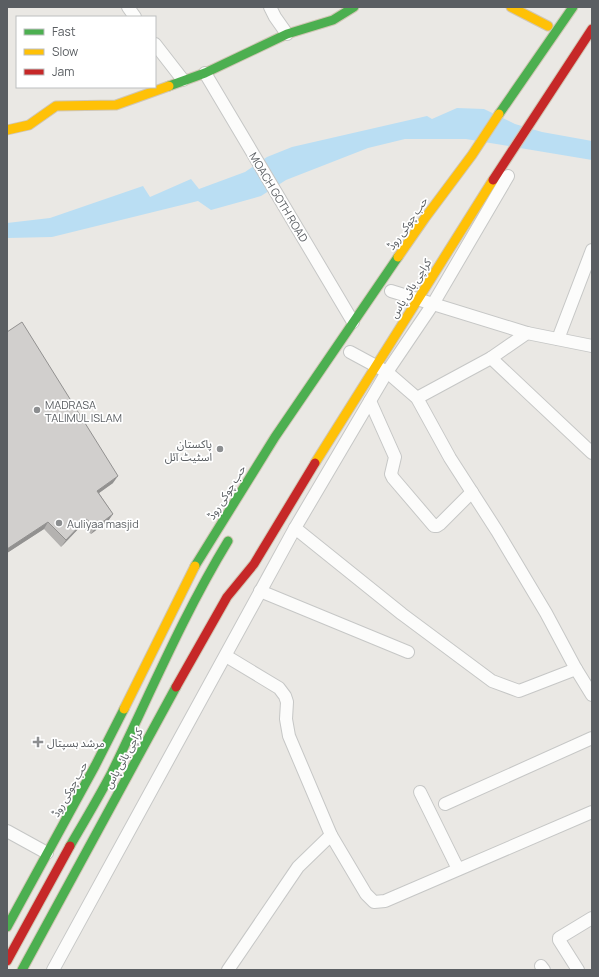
<svg xmlns="http://www.w3.org/2000/svg" width="599" height="977" font-family="Manrope,'Noto Sans Arabic',sans-serif">
<style>
.water{fill:#badef3}
.lines{fill:none;stroke-linecap:round;stroke-linejoin:round}
.street-casing{stroke:#c6c7c6;stroke-width:14}
.fast-casing{stroke:#d0c6b4;stroke-width:11}
.slow-casing{stroke:#d0c6b4;stroke-width:11}
.jam-casing{stroke:#d0c6b4;stroke-width:11}
.street{stroke:#fcfcfb;stroke-width:12}
.fast{stroke:#4caf50;stroke-width:9}
.slow{stroke:#ffc107;stroke-width:9}
.jam{stroke:#c62828;stroke-width:9}
.wall{fill:#b4b2b0}
.shaded-wall{fill:#929190}
.building{fill:#d1cfcd;stroke:#929190}
.poi-dot{fill:#8c8e90;stroke:#fff;stroke-width:1.5}
.labels{text-anchor:middle;dominant-baseline:central;stroke-width:3.5;stroke-linejoin:round;paint-order:stroke}
.street-label{font-size:11px;fill:#5a5e62;stroke:#fff}
.poi-label{font-size:11px;fill:#5a5e62;stroke:#fff;text-anchor:start}
</style>
<rect width="100%" height="100%" fill="#eae8e4"/>
<!-- water -->
<path class="water" d="M457,108L484,109L515,124L542,132L592,141V160L466,139H405L368,148L286,180L261,196L211,210L198,201L52,237L7,238V223L50,218L143,186L150,197L191,179L199,189L245,172L267,157L292,147L427,116L432,119Z"/>
<g class="lines">
<defs>
<g id="street">
<path d="M128,7L135,17"/>
<path d="M270,7L275,17L287,34"/>
<path d="M155,44L183,80"/>
<path d="M205,73L353,322"/>
<path d="M391,291L527,333L592,346"/>
<path d="M558,339L592,250"/>
<path d="M350,352L387,372L417,398L450,458L497,531L546,613L576,669L592,695"/>
<path d="M491,358L592,453"/>
<path d="M417,398L491,358L527,333"/>
<path d="M370,401L395,457L391,474L393,478L434,526H437L440,524L472,492"/>
<path d="M295,528L402,614L492,681L519,691L576,669"/>
<path d="M260,591L408,652"/>
<path d="M226,656L279,688L285,696L287,702L286,719L289,736L331,835"/>
<path d="M420,792L458,869"/>
<path d="M445,804L592,738"/>
<path d="M7,831L47,853"/>
<path d="M541,966L544,970"/>
<path d="M53,970L295,528L387,372L433,304L508,176"/>
<path d="M228,970L298,867L331,835L366,894L374,902L385,901L592,812"/>
<path d="M578,970L559,940V938L592,918"/>
</g>
<g id="fast">
<path d="M169,86L205,73L287,34L333,20L354,7"/>
<path d="M499,114L573,7"/>
<path d="M195,566L275,437L398,257"/>
<path d="M70,846C84,822 99,797 112,772C150,694 183,615 228,541"/>
<path d="M7,927L95,766L124,709"/>
<path d="M22,970L176,687"/>
</g>
<g id="slow">
<path d="M511,7L548,26"/>
<path d="M7,130L29,125L56,106L116,105L169,86"/>
<path d="M398,257L425,218L472,155L499,114"/>
<path d="M315,463L493,180"/>
<path d="M124,709L195,566"/>
</g>
<g id="jam">
<path d="M493,180L592,29"/>
<path d="M176,687L227,597L254,564L315,463"/>
<path d="M7,961L70,846"/>
</g>
</defs>
<!-- street casing -->
<use href="#street" class="street-casing"/>
<!-- fast casing -->
<use href="#fast" class="fast-casing"/>
<!-- slow casing -->
<use href="#slow" class="slow-casing"/>
<!-- jam casing -->
<use href="#jam" class="jam-casing"/>
<!-- street -->
<use href="#street" class="street"/>
<!-- fast -->
<use href="#fast" class="fast"/>
<!-- slow -->
<use href="#slow" class="slow"/>
<!-- jam -->
<use href="#jam" class="jam"/>
</g>
<!-- wall -->
<path class="wall" d="M7,332L113,483L99,493L113,514L108,521L91,534L81,526L61,547L44,529L7,553Z"/>
<!-- shaded-wall -->
<g class="shaded-wall">
<path d="M118,476L113,483L92,498L97,491Z"/>
<path d="M113,514L108,521L91,534L96,527Z"/>
<path d="M86,519L81,526L61,547L66,540Z"/>
<path d="M48,522L44,529L7,553V549Z"/>
</g>
<!-- building -->
<path class="building" d="M22,322L118,476L97,491L113,514L96,527L86,519L66,540L48,522L7,549V332Z"/>
<!-- markers -->
<g class="poi-dot">
<circle cx="37" cy="410" r="4"/>
<circle cx="220" cy="449" r="4"/>
<circle cx="59" cy="523" r="4"/>
<path d="M36 736h4v4h4v4h-4v4h-4v-4h-4v-4h4z"/>
</g>
<g class="labels">
<!-- street labels -->
<g class="street-label">
<text transform="translate(279 197) rotate(59)">MOACH GOTH ROAD</text>
<text transform="translate(407 223) rotate(-55)">حب چوکی روڈ</text>
<text transform="translate(410 288) rotate(-58)">کراچی بائی پاس</text>
<text transform="translate(226 492) rotate(-58)">حب چوکی روڈ</text>
<text transform="translate(123 758) rotate(-61)">کراچی بائی پاس</text>
<text transform="translate(69 789) rotate(-61)">حب چوکی روڈ</text>
</g>
<!-- poi labels -->
<g class="poi-label">
<text x="45" y="404">MADRASA<tspan x="45" dy="13">TALIMUL ISLAM</tspan></text>
<text x="212" y="443" text-anchor="end">پاکستان<tspan x="212" dy="13">اسٹیٹ آئل</tspan></text>
<text x="67" y="523">Auliyaa masjid</text>
<text x="47" y="742">مرشد ہسپتال</text>
</g>
</g>
<!-- border -->
<rect width="599" height="977" fill="none" stroke="#5a5e62" stroke-width="16"/>
<!-- legend -->
<rect x="16" y="16" width="140" height="72" fill="#ffffff" stroke="#bdbfc0"/>
<rect x="24" y="29" width="20" height="6" fill="#4caf50" stroke="#bdbfc0"/>
<text x="52" y="36" font-size="12" fill="#5a5e62">Fast</text>
<rect x="24" y="49" width="20" height="6" fill="#ffc107" stroke="#bdbfc0"/>
<text x="52" y="56" font-size="12" fill="#5a5e62">Slow</text>
<rect x="24" y="69" width="20" height="6" fill="#c62828" stroke="#bdbfc0"/>
<text x="52" y="76" font-size="12" fill="#5a5e62">Jam</text>
</svg>
